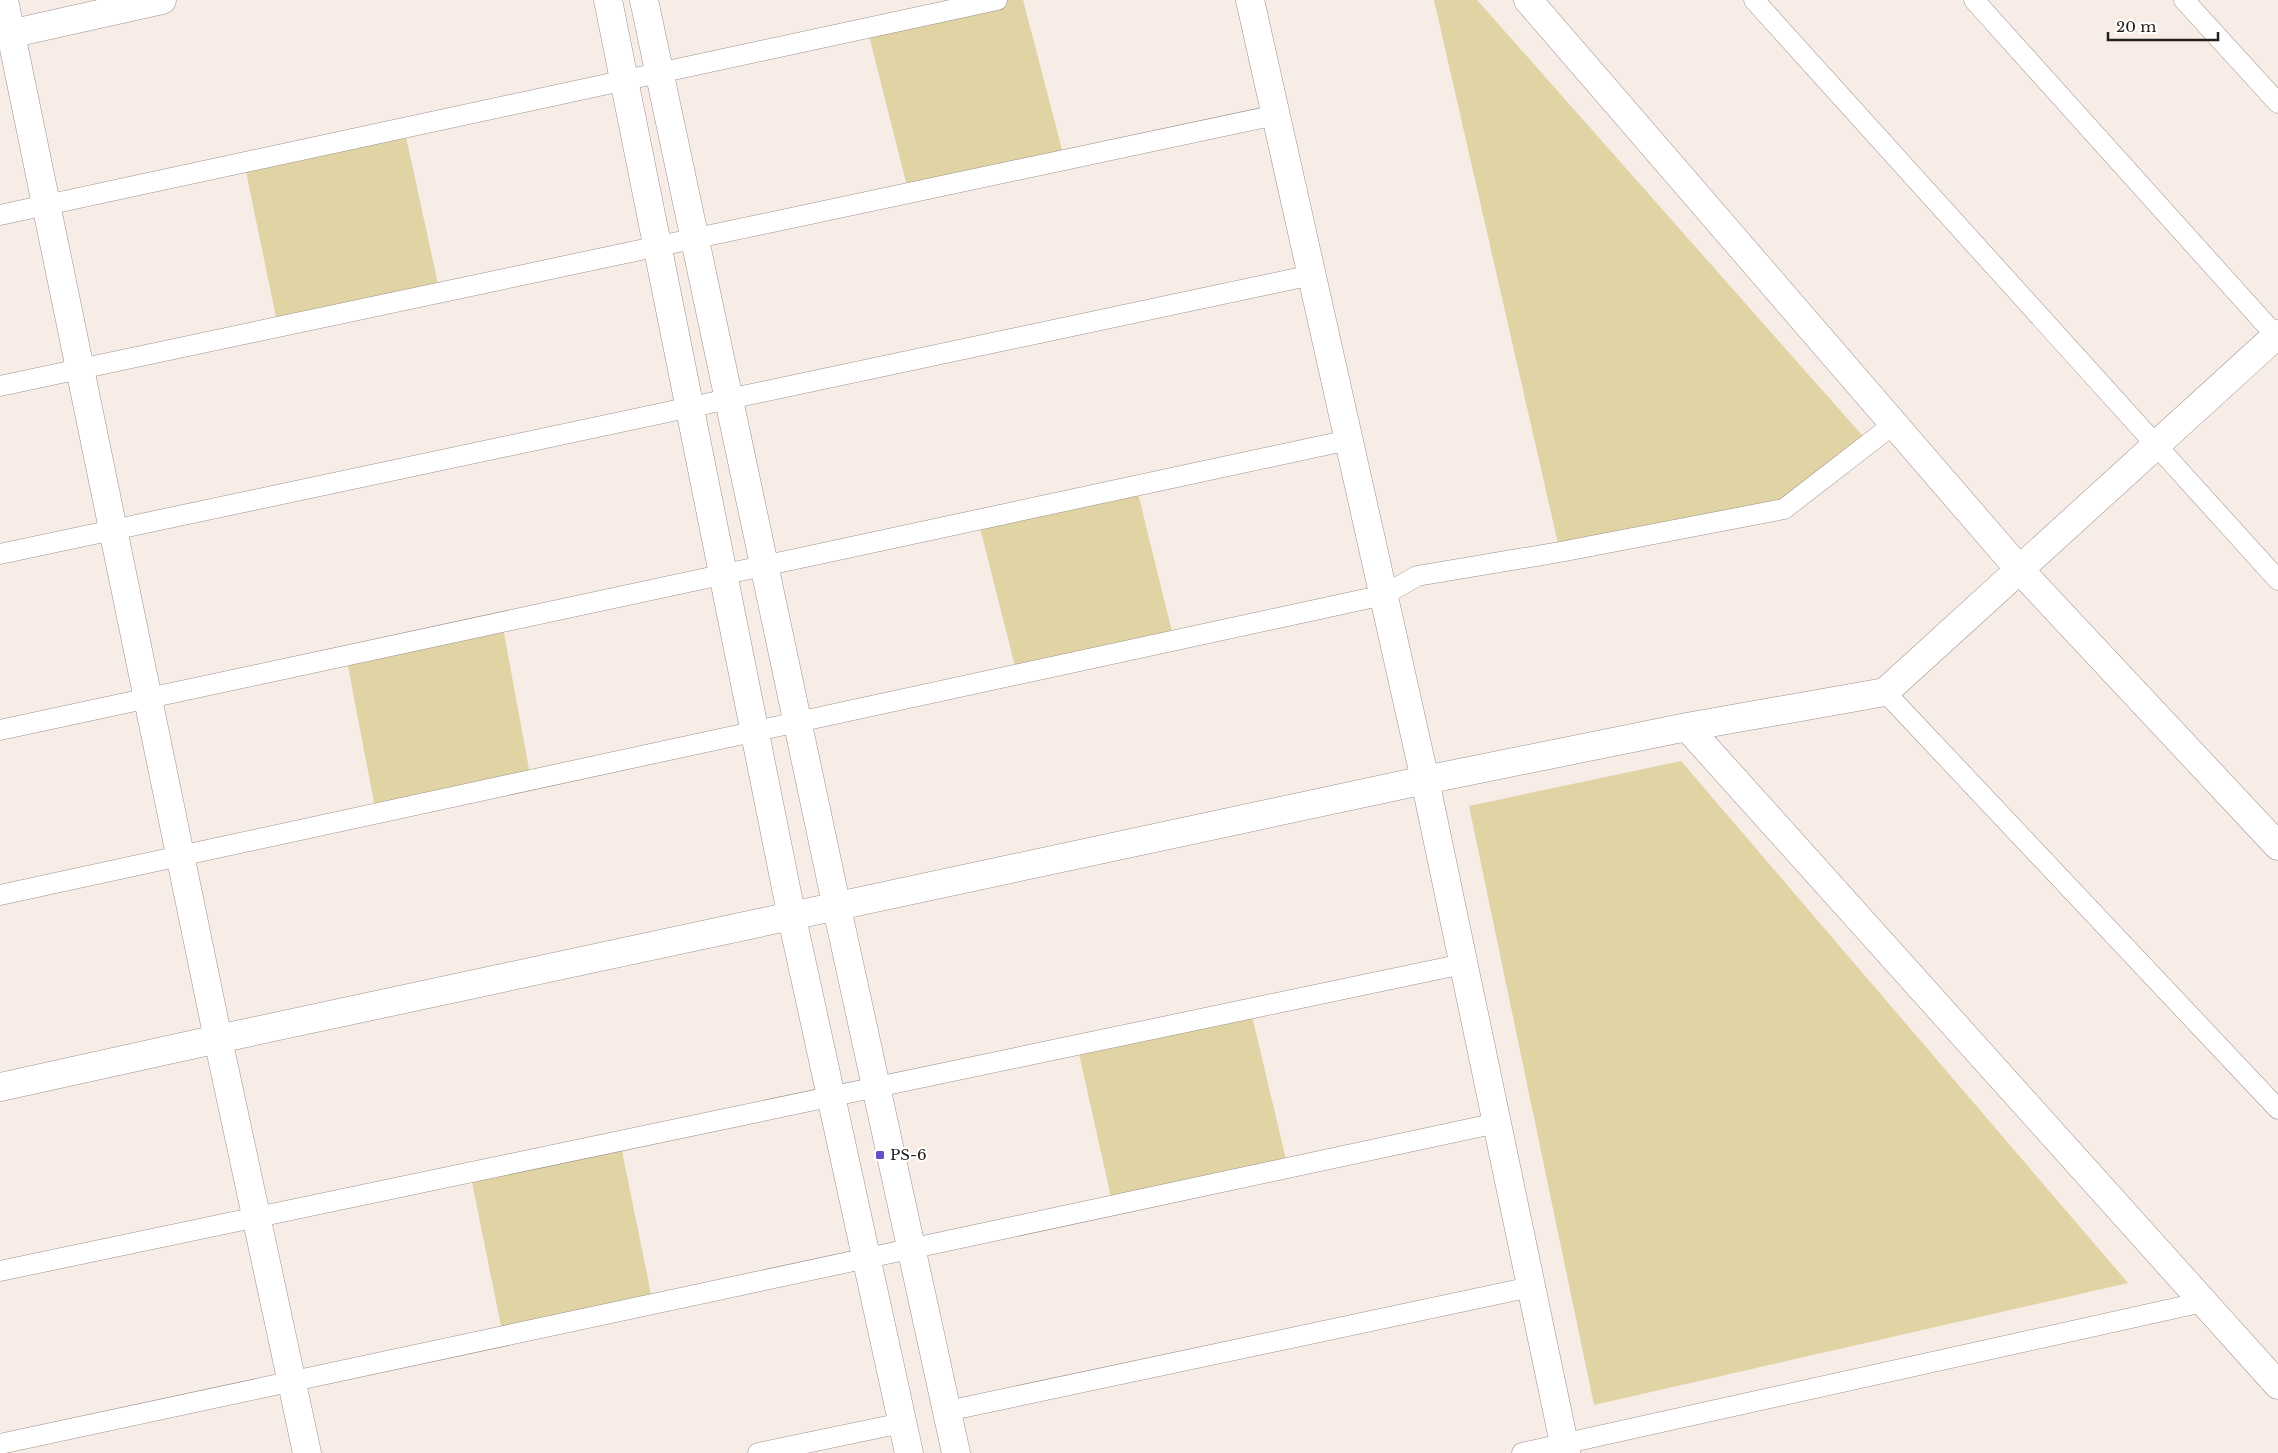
<svg xmlns="http://www.w3.org/2000/svg" width="2278" height="1453" viewBox="0 0 2278 1453" font-family="'Libre Baskerville',serif">
<style>
.green{fill:#e0d3a4}
.lines{fill:none;stroke-linecap:round;stroke-linejoin:round}
.service-casing{stroke:#9c918c;stroke-width:21}
.minor-casing{stroke:#9c918c;stroke-width:29}
.service{stroke:#fff;stroke-width:20}
.minor{stroke:#fff;stroke-width:28}
.poi-dot{fill:#6550c9;stroke:#fff;stroke-width:2}
.labels{text-anchor:middle;stroke-width:4;stroke-linejoin:round;paint-order:stroke}
.poi-label{font-size:15px;fill:#24201e;stroke:#fff;text-anchor:start}
</style>
<rect width="100%" height="100%" fill="#f7ece6"/>
<!-- green -->
<path class="green" d="M997,0H1023L1065,161L909,194L867,28Z
M1434,0H1477L1869,443L1784,509L1560,552Z
M404,128L440,293L278,327L244,162Z
M1136,485L1174,640L1017,674L978,520Z
M502,622L531,780L376,813L346,656Z
M1681,761L2128,1283L1594,1405L1469,806Z
M1252,1016L1288,1168L1113,1206L1077,1045Z
M620,1141L653,1304L503,1336L470,1172Z"/>
<g class="lines">
<!-- service casing -->
<g class="service-casing">
<path id="service" d="M1754,0L2278,580
M1974,0L2278,338
M2184,0L2278,103
M0,215L997,0
M0,386L1276,115
M0,554L1312,275
M1885,692L2278,1109
M0,730L1349,440
M0,895L1384,595L1417,576L1560,552L1784,509L1894,424
M0,1271L1463,964
M947,1411L1531,1287
M0,1444L1497,1123
M758,1453L902,1423
M1522,1453L2203,1302"/>
</g>
<!-- minor casing -->
<g class="minor-casing">
<path id="minor" d="M608,0L792,918L909,1453
M644,0L837,908L956,1453
M1250,0L1425,780L1566,1453
M1528,0L2019,569L2278,846
M0,36L162,0
M1687,727L2278,1385
M0,1087L218,1039L4,0
M307,1453L218,1039L1425,780L1687,727L1885,692L2278,334"/>
</g>
<!-- service -->
<use href="#service" class="service"/>
<!-- minor -->
<use href="#minor" class="minor"/>
</g>
<!-- markers -->
<rect class="poi-dot" x="875" y="1150" width="10" height="10" rx="2.5"/>
<g class="labels">
<!-- poi labels -->
<g class="poi-label">
<text x="890" y="1160">PS-6</text>
</g>
</g>
<!-- scale -->
<path d="M2108 32v8h110v-8" fill="none" stroke="#24201e" stroke-width="2.5"/>
<text x="2116" y="32" font-size="15" fill="#24201e" stroke="#ffffff" stroke-width="4" paint-order="stroke">20 m</text>
</svg>
